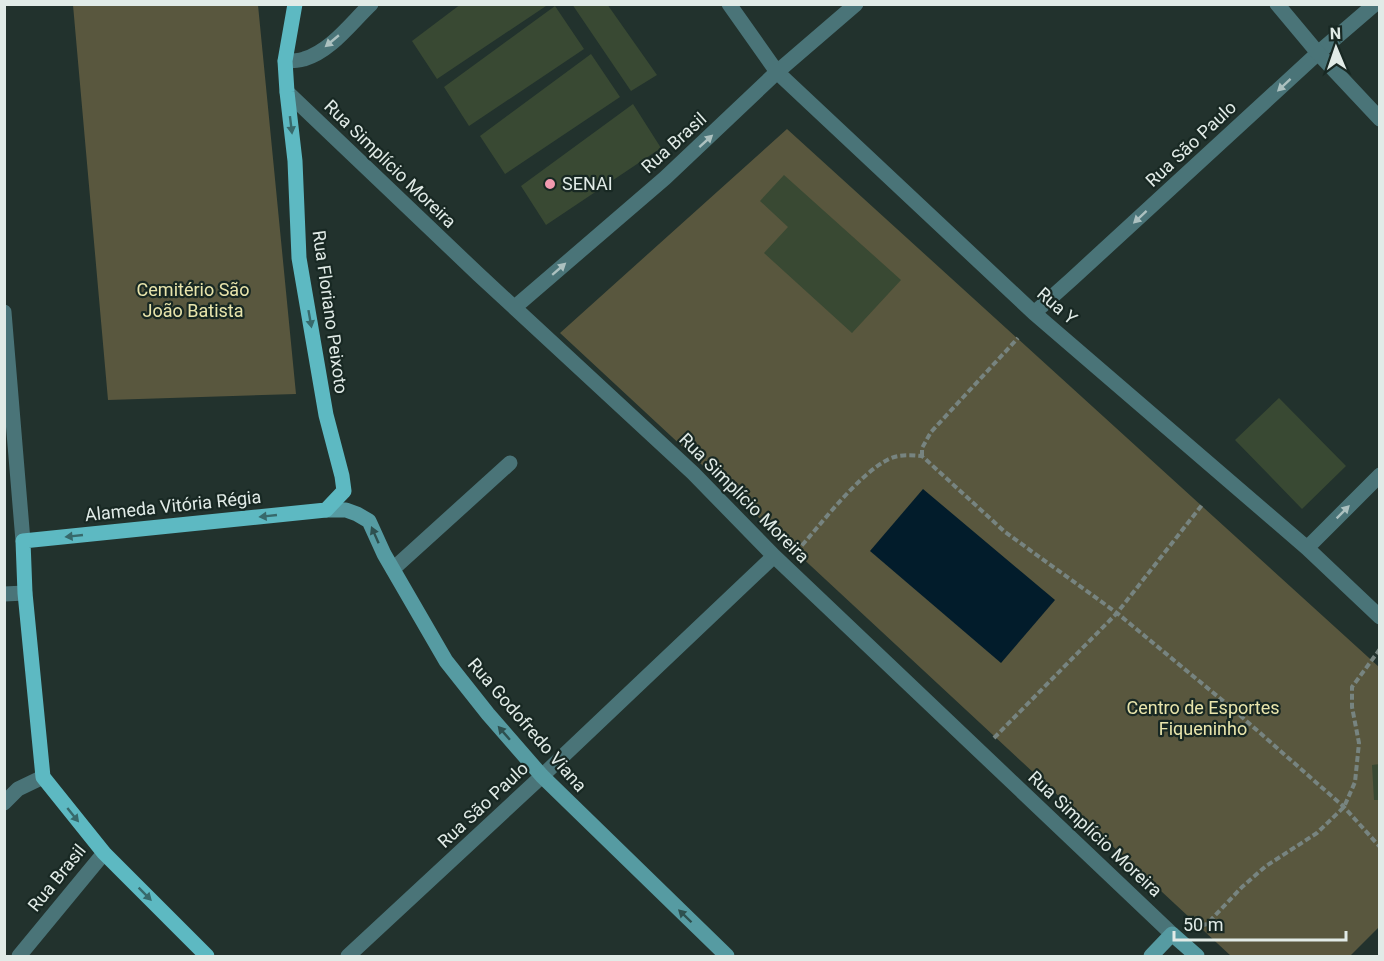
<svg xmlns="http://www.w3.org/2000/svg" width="1384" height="961" viewBox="0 0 1384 961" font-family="Roboto,sans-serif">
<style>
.green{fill:#59573e}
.water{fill:#021c2b}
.building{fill:#394933}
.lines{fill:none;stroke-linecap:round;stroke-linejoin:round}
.path{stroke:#778480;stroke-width:4;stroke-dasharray:6 3;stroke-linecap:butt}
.minor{stroke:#4a7478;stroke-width:15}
.tertiary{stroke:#4a7478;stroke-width:15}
.secondary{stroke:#569ba2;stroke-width:15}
.primary{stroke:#5db9c2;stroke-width:15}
.oneway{fill:#acc1c0}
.oneway2{fill:#37696b}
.oneway3{fill:#2e504f}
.poi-dot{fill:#f29aaf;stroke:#182823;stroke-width:2}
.labels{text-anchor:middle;stroke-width:4.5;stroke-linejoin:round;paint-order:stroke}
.street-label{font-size:18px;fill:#e1ebe7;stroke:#182823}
.poi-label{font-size:18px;fill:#e1ebe7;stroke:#182823;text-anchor:start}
.park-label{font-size:18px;fill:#e9e5ac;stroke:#182823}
</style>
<rect width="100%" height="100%" fill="#22322d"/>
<!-- green -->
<path class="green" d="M73,5H258L296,394L108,400Z
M787,129L1379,667V927L1350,956H1231L560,333Z"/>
<!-- water -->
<path class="water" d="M923,489L1055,600L1001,663L870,551Z"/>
<!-- building -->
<path class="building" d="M461,4H549L437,79L412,41Z
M572,4H607L657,75L631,91Z
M555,6L584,49L469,126L444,87Z
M591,54L620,97L505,174L480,136Z
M633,104L661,148L546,225L521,186Z
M784,175L901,280L852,333L764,253L788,227L760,201Z
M1279,398L1346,466L1302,509L1235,440Z
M1380,764V800H1374L1372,765Z"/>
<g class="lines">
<!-- path -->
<path class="path" d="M922,456V448L931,432L1018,338
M796,552C820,526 858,474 889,459C899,454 911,455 922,456L1005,532L1117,613L1234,710L1344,807L1380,847
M994,738L1117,613L1202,505
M1193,928L1207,924L1242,887L1266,866L1317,833L1344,807L1355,782L1359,743L1352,707V687L1380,649"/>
<!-- minor -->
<path class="minor" d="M729,4L777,72L1034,313L1307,548L1380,617
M285,61C291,61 298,61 304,59C331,51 351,23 371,4
M287,92L478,274L693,473L774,556L1172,934
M515,307L665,178L777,72L856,4
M4,312L23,541
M1034,313L1072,279L1318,53L1375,4
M1307,548L1380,475
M393,569L510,463
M4,594L25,593
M19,956L104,853
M348,956L542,776L774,556"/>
<!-- tertiary -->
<path class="tertiary" d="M1277,4L1318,53L1380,119
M4,803L18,789L43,777"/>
<!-- secondary -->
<path class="secondary" d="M326,510H346L357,514L369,521L384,554L446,661L488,714L542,776L727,956
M1151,956L1172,934L1197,956"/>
<!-- primary -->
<path class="primary" d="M207,956L104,853L43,777L25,593L23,541L326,510L344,491L342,476L326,415L299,258L295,161L287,92L285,61L295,4"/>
</g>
<!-- one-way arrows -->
<defs><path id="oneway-solid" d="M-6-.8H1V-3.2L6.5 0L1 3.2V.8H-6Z" transform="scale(1.5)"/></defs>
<g class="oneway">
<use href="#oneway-solid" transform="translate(332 41) rotate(140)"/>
<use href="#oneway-solid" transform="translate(1284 85) rotate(137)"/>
<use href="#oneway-solid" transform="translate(706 141) rotate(-42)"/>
<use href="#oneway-solid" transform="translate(1140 217) rotate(137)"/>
<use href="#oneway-solid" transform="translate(559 269) rotate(-41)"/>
<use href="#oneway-solid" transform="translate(1343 512) rotate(-45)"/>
</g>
<g class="oneway2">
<use href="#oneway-solid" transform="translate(291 125) rotate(83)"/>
<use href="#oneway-solid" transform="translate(310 319) rotate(80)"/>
<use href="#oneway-solid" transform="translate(268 516) rotate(174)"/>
<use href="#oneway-solid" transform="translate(74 536) rotate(174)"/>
<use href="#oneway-solid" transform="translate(73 815) rotate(51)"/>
<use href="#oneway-solid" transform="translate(145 894) rotate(45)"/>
</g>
<g class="oneway3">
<use href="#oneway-solid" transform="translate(375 535) rotate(-114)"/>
<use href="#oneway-solid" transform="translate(504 733) rotate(-131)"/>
<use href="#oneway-solid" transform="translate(685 916) rotate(-136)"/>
</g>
<!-- markers -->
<circle class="poi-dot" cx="550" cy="184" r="6"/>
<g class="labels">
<!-- street labels -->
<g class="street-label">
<text transform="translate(674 143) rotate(-42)" y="6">Rua Brasil</text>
<text transform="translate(1191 144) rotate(-43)" y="6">Rua São Paulo</text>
<text transform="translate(390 164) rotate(44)" y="6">Rua Simplício Moreira</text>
<text transform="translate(1057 306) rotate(41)" y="6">Rua Y</text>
<text transform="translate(330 312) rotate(82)" y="6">Rua Floriano Peixoto</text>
<text transform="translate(744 498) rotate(45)" y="6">Rua Simplício Moreira</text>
<text transform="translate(173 506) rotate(-6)" y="6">Alameda Vitória Régia</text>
<text transform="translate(527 725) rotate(49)" y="6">Rua Godofredo Viana</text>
<text transform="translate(483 805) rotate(-43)" y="6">Rua São Paulo</text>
<text transform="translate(1095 834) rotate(43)" y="6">Rua Simplício Moreira</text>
<text transform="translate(57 878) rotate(-51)" y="6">Rua Brasil</text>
</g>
<!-- poi labels -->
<g class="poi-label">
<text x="562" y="190">SENAI</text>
</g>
<!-- park labels -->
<g class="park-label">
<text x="193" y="296">Cemitério São<tspan x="193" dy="21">João Batista</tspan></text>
<text x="1203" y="714">Centro de Esportes<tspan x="1203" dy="21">Fiqueninho</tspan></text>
</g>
</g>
<!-- border -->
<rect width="1384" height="961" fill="none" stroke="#e1ebe7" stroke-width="12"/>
<!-- north arrow -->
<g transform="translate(1336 48) rotate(358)" stroke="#182823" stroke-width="4.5" paint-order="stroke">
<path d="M0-4.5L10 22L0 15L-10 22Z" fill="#e1ebe7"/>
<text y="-9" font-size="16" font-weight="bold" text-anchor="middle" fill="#e1ebe7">N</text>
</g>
<!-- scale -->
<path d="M1174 931v9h172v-9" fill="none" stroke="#e1ebe7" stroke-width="3"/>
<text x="1183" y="931" font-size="18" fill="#e1ebe7" stroke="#182823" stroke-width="4.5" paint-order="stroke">50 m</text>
</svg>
